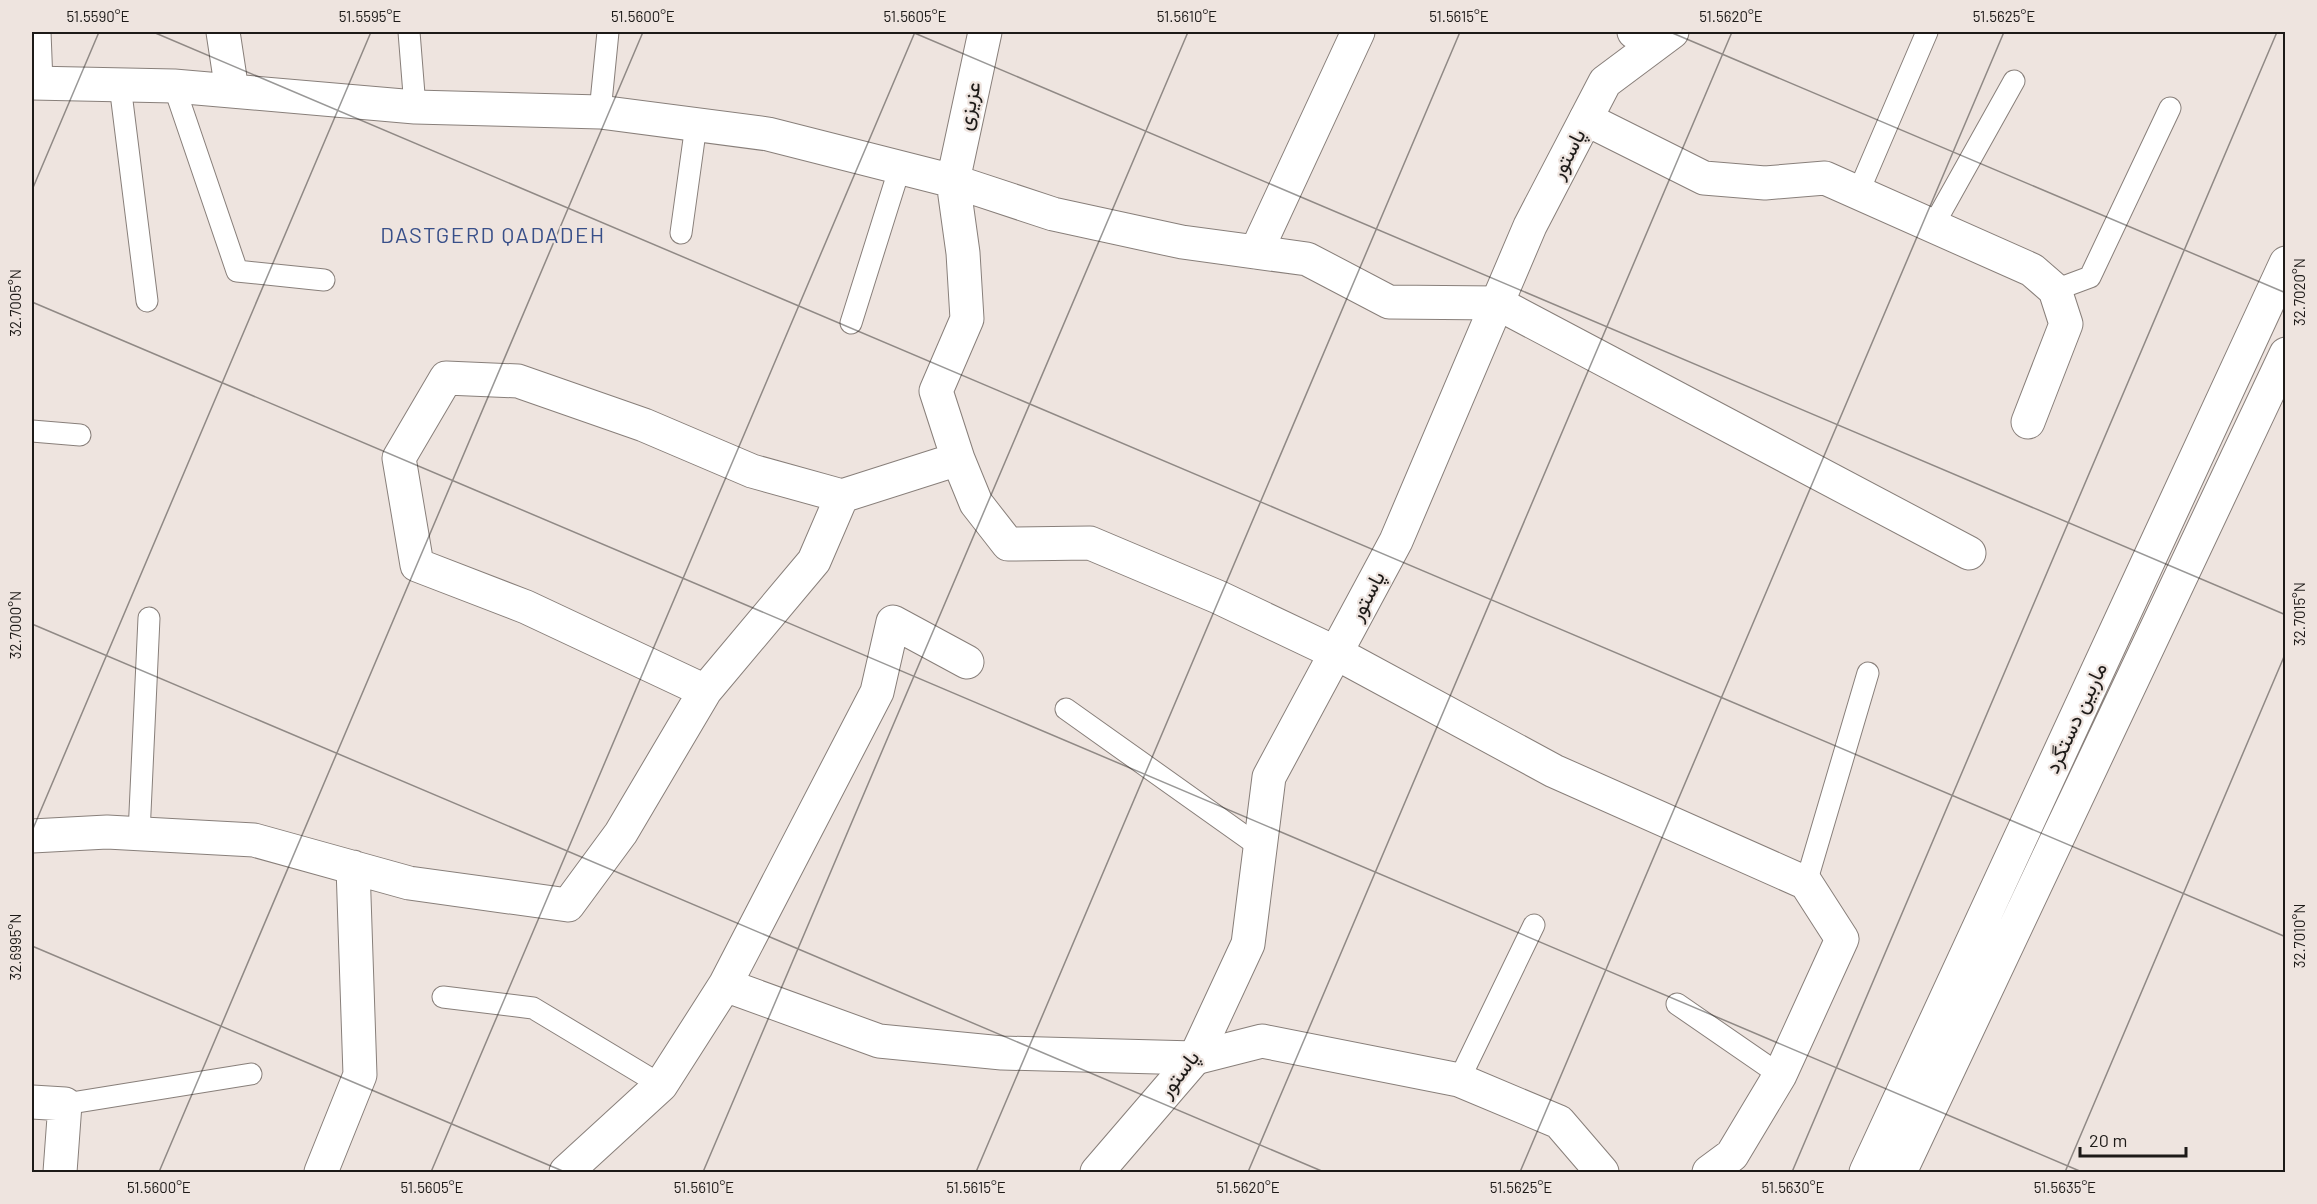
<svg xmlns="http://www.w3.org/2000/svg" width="2317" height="1204" viewBox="0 0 2317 1204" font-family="Barlow,Vazirmatn,sans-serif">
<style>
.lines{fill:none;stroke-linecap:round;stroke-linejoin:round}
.lane-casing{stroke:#887f7a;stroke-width:23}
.street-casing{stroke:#887f7a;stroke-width:35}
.secondary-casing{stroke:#887f7a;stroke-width:35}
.lane{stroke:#fff;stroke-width:21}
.street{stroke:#fff;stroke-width:33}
.secondary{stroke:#fff;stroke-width:33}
.ticks{fill:none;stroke:#1d1a18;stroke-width:1.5;stroke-opacity:0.45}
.labels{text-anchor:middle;stroke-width:4.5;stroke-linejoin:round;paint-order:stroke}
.street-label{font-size:21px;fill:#1d1a18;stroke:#eee4df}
.neighbourhood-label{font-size:22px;letter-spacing:1.5px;fill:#384f89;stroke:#eee4df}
.neatline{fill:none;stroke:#1d1a18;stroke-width:2}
.ticks-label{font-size:15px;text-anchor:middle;fill:#1d1a18}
</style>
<rect width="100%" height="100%" fill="#eee4df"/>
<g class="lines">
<!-- lane casing -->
<g class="lane-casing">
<path id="lane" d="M40,32L42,83
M409,32L415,107
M120,85L147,301
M174,86L237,271L324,280
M600,112L608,32
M1858,193L1927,32
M1933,226L2014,81
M681,233L696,125
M2055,290L2090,277L2170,108
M851,323L900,167
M32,431L80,435
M1066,709L1260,847
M139,834L149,618
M1806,883L1868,673
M443,997L533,1008L661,1085
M1677,1004L1780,1075
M1459,1080L1534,925
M65,1104L251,1074"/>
</g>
<!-- street casing -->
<g class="street-casing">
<path id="street" d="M223,32L232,91
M985,32L953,181L963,253L967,319L936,391L958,459L976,503L1008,544L1090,543L1218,597L1336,653L1554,771L1806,883L1842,939L1780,1075L1732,1155L1709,1172
M1634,32L1656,43
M32,83L174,86L415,107L600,112L768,134L953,181L1053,214L1182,242L1307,259L1389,302L1497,303L1969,553
M1586,119L1704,178L1765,183L1825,178L2032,270L2055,290L2066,324L2028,422
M1256,252L1358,32
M705,691L526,607L417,565L399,458L446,378L518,381L644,425L752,471L842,496L958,459
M32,836L107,832L254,840L409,883L568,905L621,833L705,691L814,561L842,496
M725,985L879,1041L1002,1053L1195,1058L1262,1041L1459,1080L1559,1122L1602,1172
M32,1102L65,1104L60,1172
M321,1172L360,1075L353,867
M566,1172L661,1085L725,985L877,692L893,622L967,662"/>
</g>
<!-- secondary casing -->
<g class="secondary-casing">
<path id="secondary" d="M1097,1172L1195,1058L1248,944L1269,777L1396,541L1530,226L1605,82L1672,32
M1866,1172L2286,263
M1900,1172L2286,354"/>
</g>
<!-- lane -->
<use href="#lane" class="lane"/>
<!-- street -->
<use href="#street" class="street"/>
<!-- secondary -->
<use href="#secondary" class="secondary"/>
</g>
<!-- ticks -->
<path class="ticks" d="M153,32L2286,937M912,32L2286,615M1670,32L2286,293M32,190L99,32M32,302L2082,1172M32,624L1324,1172M32,831L371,32M32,946L565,1172M159,1172L643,32M431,1172L915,32M703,1172L1188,32M976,1172L1460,32M1248,1172L1732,32M1520,1172L2004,32M1792,1172L2277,32M2065,1172L2286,652"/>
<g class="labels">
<!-- street labels -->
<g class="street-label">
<text transform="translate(969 106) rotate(-78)" y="7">عزیزی</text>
<text transform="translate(1568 154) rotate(-63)" y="7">پاستور</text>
<text transform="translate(1367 596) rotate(-62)" y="7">پاستور</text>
<text transform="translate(2076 718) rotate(-65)" y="7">ماربین دستگرد</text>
<text transform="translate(1179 1074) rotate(-53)" y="7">پاستور</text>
</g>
<!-- neighbourhood labels -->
<g class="neighbourhood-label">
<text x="493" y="243">DASTGERD QADADEH</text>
</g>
</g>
<!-- border -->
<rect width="2317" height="1204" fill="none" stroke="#eee4df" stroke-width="66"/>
<!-- scale -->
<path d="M2080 1147v9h106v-9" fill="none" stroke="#1d1a18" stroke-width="3"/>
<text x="2089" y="1147" font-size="18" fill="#1d1a18" stroke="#eee4df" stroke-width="4.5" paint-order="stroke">20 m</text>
<rect x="33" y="33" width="2251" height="1138" class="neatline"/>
<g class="ticks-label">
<text x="98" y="22">51.5590°E</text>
<text x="370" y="22">51.5595°E</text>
<text x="643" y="22">51.5600°E</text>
<text x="915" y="22">51.5605°E</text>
<text x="1187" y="22">51.5610°E</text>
<text x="1459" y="22">51.5615°E</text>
<text x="1731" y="22">51.5620°E</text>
<text x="2004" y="22">51.5625°E</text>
<text transform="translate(2300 292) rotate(-90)" y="5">32.7020°N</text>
<text transform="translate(16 303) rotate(-90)" y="5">32.7005°N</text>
<text transform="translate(2300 614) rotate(-90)" y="5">32.7015°N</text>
<text transform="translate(16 625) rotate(-90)" y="5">32.7000°N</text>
<text transform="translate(2300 936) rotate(-90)" y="5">32.7010°N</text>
<text transform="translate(16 947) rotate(-90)" y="5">32.6995°N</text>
<text x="159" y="1193">51.5600°E</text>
<text x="432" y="1193">51.5605°E</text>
<text x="704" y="1193">51.5610°E</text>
<text x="976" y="1193">51.5615°E</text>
<text x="1248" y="1193">51.5620°E</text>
<text x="1521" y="1193">51.5625°E</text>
<text x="1793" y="1193">51.5630°E</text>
<text x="2065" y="1193">51.5635°E</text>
</g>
</svg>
